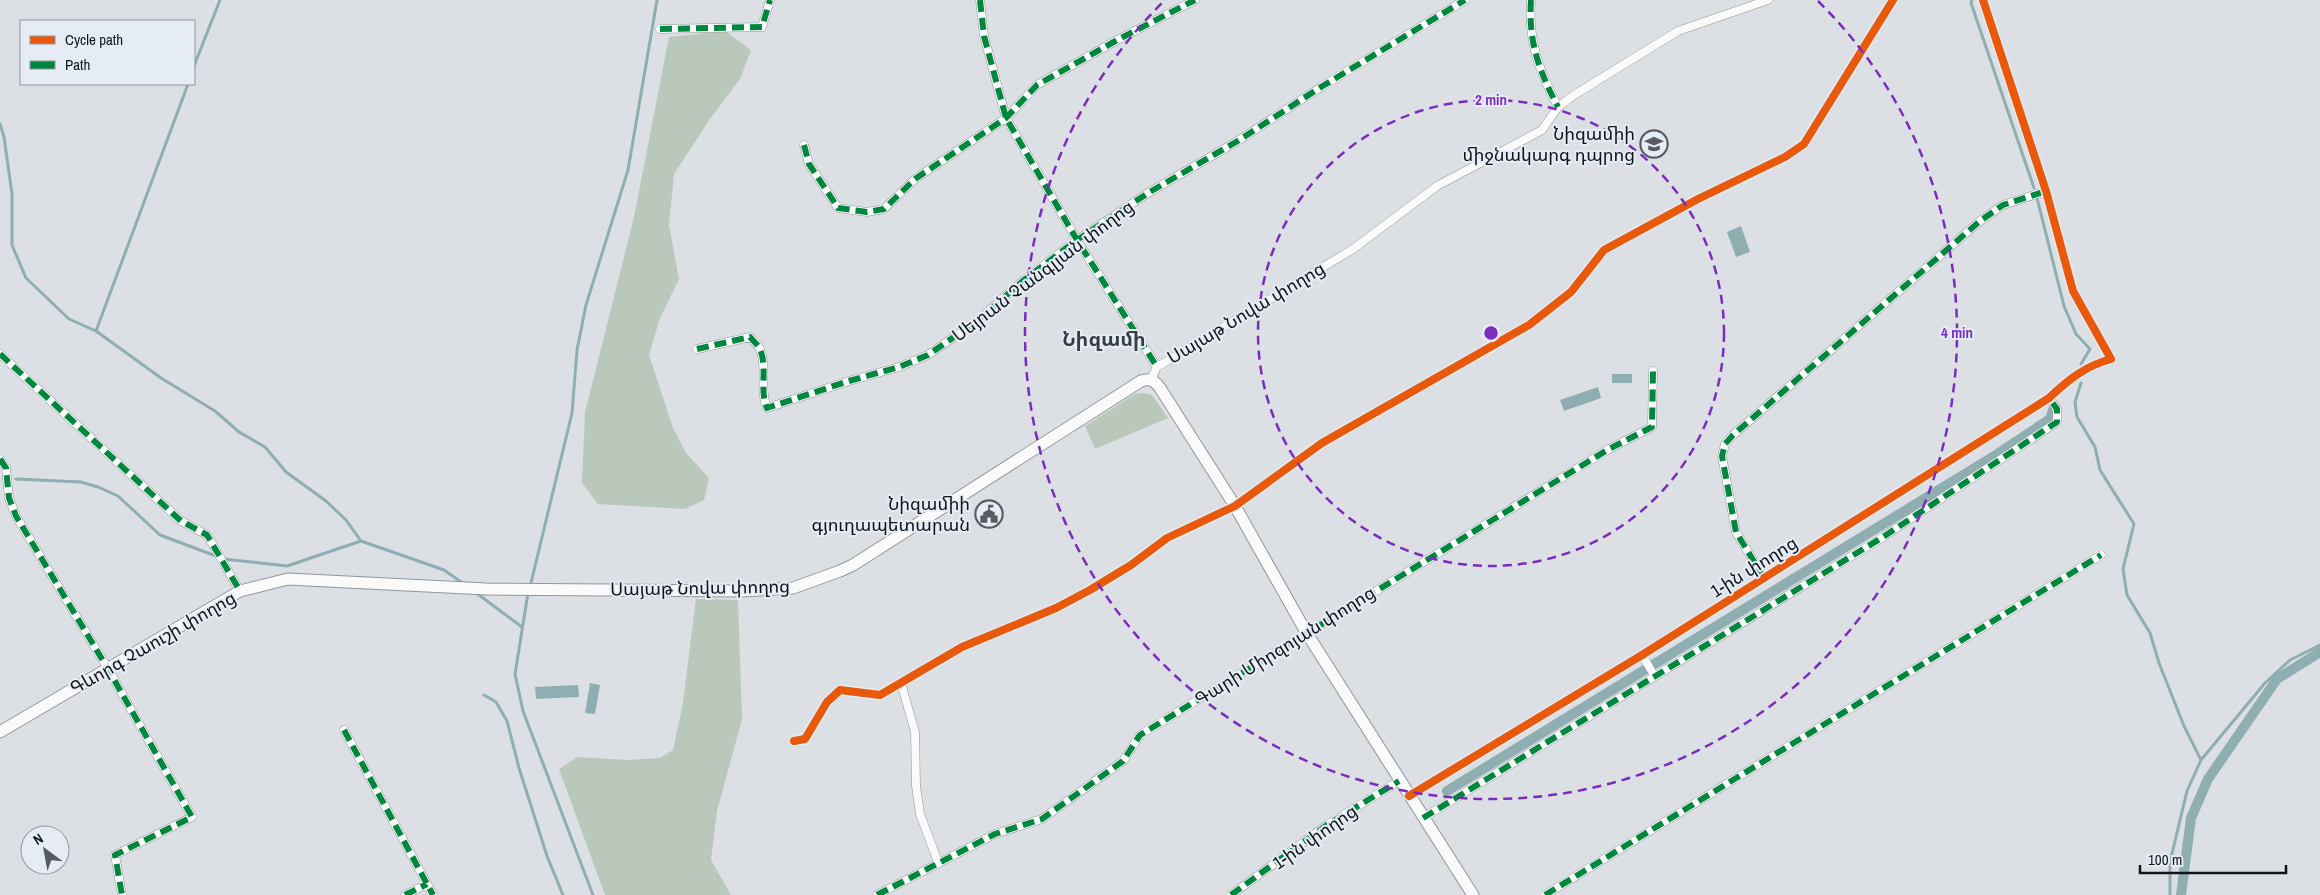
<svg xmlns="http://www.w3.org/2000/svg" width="2320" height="895" viewBox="0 0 2320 895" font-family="'Archivo Narrow','Noto Sans Armenian',sans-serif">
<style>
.green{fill:#bac7bb}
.water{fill:#8faeb1}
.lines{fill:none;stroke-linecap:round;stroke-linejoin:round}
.stream{stroke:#8faeb1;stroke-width:3}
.canal{stroke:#8faeb1;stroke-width:10}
.street-casing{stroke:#939699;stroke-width:9}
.secondary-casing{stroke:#939699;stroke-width:13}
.street{stroke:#fafafb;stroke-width:8}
.secondary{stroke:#fafafb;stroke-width:11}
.quiet{stroke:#00873e;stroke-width:6;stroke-dasharray:12 6;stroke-linecap:butt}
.cycleway-casing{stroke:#e5ecf5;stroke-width:11}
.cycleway{stroke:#e8590c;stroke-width:8}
.ring{fill:none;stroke:#7b2cbf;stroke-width:2.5;stroke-dasharray:9 6}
.labels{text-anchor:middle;stroke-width:4;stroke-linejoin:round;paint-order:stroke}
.poi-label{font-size:18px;fill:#121518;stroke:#e5ecf5;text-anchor:end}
.street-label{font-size:18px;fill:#121518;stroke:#e5ecf5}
.quarter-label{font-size:20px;font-weight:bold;fill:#363c43;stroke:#e5ecf5}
.centre{fill:#7b2cbf;stroke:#e5ecf5;stroke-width:2.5}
.ring-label{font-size:15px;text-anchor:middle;font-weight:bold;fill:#7b2cbf;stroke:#e5ecf5;stroke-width:4;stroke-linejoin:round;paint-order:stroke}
</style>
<rect width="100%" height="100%" fill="#dce0e4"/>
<!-- green -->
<path class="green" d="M725,31L751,50L740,79L710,119L674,174L669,225L679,279L660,318L649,355L673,428L686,453L709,478L704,500L685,509L598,504L582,483L585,412L634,217L669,37Z
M1143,393L1152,395L1168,418L1095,449L1085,426L1135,394Z
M696,599L738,600L742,719L717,811L711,860L731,895H605L559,769L578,757L628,760L660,758L673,750L683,703Z"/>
<!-- water -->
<path class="water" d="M1741,226L1750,252L1736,257L1727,232Z
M1612,374H1632V383H1612Z
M1598,387L1601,398L1564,411L1560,400Z
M590,683L600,685L595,714L585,713Z
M578,685L579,697L536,699L535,687Z"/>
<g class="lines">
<!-- stream -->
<path class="stream" d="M1972,0L1971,3L2034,188
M194,66L220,0
M0,124L4,137L12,194V245L26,278L69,319L96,331L161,378L215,411L239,432L265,447L286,472L326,501L346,520L361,541
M2037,198L2064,306L2076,334L2090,349L2081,364
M96,331L188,84
M2081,383L2075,402L2077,417L2095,447L2100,470L2134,524L2123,569L2127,595L2150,633L2159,663L2184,726L2201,760
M16,479L81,482L98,487L118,496L160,535L224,559L287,566L361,541L444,570L464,584
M530,587L572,413L577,350L586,305L628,170L657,0
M475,592L522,627
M528,593L515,674L523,711L593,895
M484,695L496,702L507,721L519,768L547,856L563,895
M2170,895V862L2187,791L2201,760L2265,683L2290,660L2320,645"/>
<!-- canal -->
<path class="canal" d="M1447,791L1996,455L2050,419L2053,410
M2181,895L2191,818L2208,779L2277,679L2320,652"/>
<!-- street casing -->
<g class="street-casing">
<path id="street" d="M980,0L984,36L1006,118L1077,240L1157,367
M1531,0C1528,41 1539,71 1558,107
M660,29L762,27L770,0
M804,145L809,164L838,208L867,212L884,209L915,179L1006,118L1037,85L1119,39L1195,0
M697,349L750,337C753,341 758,345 760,349C768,368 759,390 767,408L849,381L899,367L928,355L977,321L1024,280L1077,240L1148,193L1236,142L1321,87L1465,0
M0,354L181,521L207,535L240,591
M1153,380V375L1157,367L1353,249L1437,186L1542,130L1558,107L1574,95L1678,31L1768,0
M0,459L6,468L9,498L16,516L108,669L192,817L115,855L122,895
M1764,578L1736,532L1722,456L1725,444L1733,435L1980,221L2003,205L2046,191
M1642,655L1654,675
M901,683L915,732L916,786L920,814L938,862
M344,730L433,895
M794,741L805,739L827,702L840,690L880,695L962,647L1056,608L1090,590L1131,565L1167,538L1235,506L1322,443L1529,325L1571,292L1604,250L1698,199L1785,157L1804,144L1893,0
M1409,796L1642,655L2049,398C2068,380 2085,366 2111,359L2073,291L2046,191L1983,0
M1423,818L1883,537L2057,422V409L2049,398
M405,895L427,884
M877,895L995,834L1042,819L1123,761L1140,735L1609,449L1652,427L1653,371
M1231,895L1327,825L1399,781
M1545,895L2101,555"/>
</g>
<!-- secondary casing -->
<g class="secondary-casing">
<path id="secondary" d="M0,732L240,591L288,579L486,589L742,591L793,588L840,571L853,565L1141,381C1150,378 1154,380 1160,388L1235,506L1306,632L1473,895"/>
</g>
<!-- street -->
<use href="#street" class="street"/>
<!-- secondary -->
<use href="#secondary" class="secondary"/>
<!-- quiet -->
<path class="quiet" d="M980,0L984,36L1006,118L1077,240L1157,367
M1531,0C1528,41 1539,71 1558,107
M660,29L762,27L770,0
M804,145L809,164L838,208L867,212L884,209L915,179L1006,118L1037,85L1119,39L1195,0
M697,349L750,337C753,341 758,345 760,349C768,368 759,390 767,408L849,381L899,367L928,355L977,321L1024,280L1077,240L1148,193L1236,142L1321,87L1465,0
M0,354L181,521L207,535L240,591
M0,459L6,468L9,498L16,516L108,669L192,817L115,855L122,895
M1764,578L1736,532L1722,456L1725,444L1733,435L1980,221L2003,205L2046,191
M344,730L433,895
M1423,818L1883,537L2057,422V409L2049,398
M405,895L427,884
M877,895L995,834L1042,819L1123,761L1140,735L1609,449L1652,427L1653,371
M1231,895L1327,825L1399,781
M1545,895L2101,555"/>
<!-- cycleway casing -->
<g class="cycleway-casing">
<path id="cycleway" d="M794,741L805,739L827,702L840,690L880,695L962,647L1056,608L1090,590L1131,565L1167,538L1235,506L1322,443L1529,325L1571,292L1604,250L1698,199L1785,157L1804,144L1893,0
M1409,796L1642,655L2049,398C2068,380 2085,366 2111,359L2073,291L2046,191L1983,0"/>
</g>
<!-- cycleway -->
<use href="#cycleway" class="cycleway"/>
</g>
<!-- distance rings -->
<g class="ring">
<circle cx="1491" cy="333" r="233"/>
<path d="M1818 1A466 466 0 1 1 1164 1"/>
</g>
<!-- icons -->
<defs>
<g id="school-ring" transform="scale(1.4375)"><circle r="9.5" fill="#e5ecf5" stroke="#595c5f" stroke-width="1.5"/><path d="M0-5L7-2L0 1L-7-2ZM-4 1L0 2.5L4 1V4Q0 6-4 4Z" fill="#595c5f"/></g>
<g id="civic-ring" transform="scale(1.4375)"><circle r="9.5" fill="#e5ecf5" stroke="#595c5f" stroke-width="1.5"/><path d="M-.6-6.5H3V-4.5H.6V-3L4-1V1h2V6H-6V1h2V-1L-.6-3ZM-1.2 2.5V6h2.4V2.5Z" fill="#595c5f"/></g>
</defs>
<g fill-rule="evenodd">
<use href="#school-ring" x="1654" y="144"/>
<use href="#civic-ring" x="989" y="514"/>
</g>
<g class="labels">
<!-- poi labels -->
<g class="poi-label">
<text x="1635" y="140">Նիզամիի<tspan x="1635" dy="21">միջնակարգ դպրոց</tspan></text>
<text x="970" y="510">Նիզամիի<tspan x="970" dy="21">գյուղապետարան</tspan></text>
</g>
<!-- street labels -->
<g class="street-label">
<text transform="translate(1043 271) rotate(-37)" y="6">Սեյրան Չանգլյան փողոց</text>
<text transform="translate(1246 313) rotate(-31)" y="6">Սայաթ Նովա փողոց</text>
<text transform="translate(1754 567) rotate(-32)" y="6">1-ին փողոց</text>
<text transform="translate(700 588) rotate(-1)" y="6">Սայաթ Նովա փողոց</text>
<text transform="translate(153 643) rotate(-30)" y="6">Գևորգ Չաուշի փողոց</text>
<text transform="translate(1285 646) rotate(-32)" y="6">Գարի Միրզոյան փողոց</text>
<text transform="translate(1315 837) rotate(-35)" y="6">1-ին փողոց</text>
</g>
<!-- quarter labels -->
<g class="quarter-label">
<text x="1104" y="346">Նիզամի</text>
</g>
</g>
<circle cx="1491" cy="333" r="8" class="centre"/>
<g class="ring-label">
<text x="1491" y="105">2 min</text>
<text x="1957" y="338">4 min</text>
</g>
<!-- legend -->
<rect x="20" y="20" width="175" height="65" fill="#e5ecf5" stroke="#91969d"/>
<rect x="30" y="36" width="25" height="8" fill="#e8590c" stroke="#91969d"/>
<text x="65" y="45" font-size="15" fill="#121518">Cycle path</text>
<rect x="30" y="61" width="25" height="8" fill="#00873e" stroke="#91969d"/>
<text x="65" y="70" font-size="15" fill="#121518">Path</text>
<!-- north arrow -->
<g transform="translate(45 850) rotate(328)"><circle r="24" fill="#e5ecf5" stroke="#91969d"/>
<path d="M0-4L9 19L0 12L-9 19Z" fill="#595c5f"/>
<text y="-8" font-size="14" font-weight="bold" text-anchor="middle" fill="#121518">N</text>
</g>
<!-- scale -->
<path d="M2140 865v8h146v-8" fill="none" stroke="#121518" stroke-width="2.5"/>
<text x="2148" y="865" font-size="15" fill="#121518" stroke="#e5ecf5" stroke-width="4" paint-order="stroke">100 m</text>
</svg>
